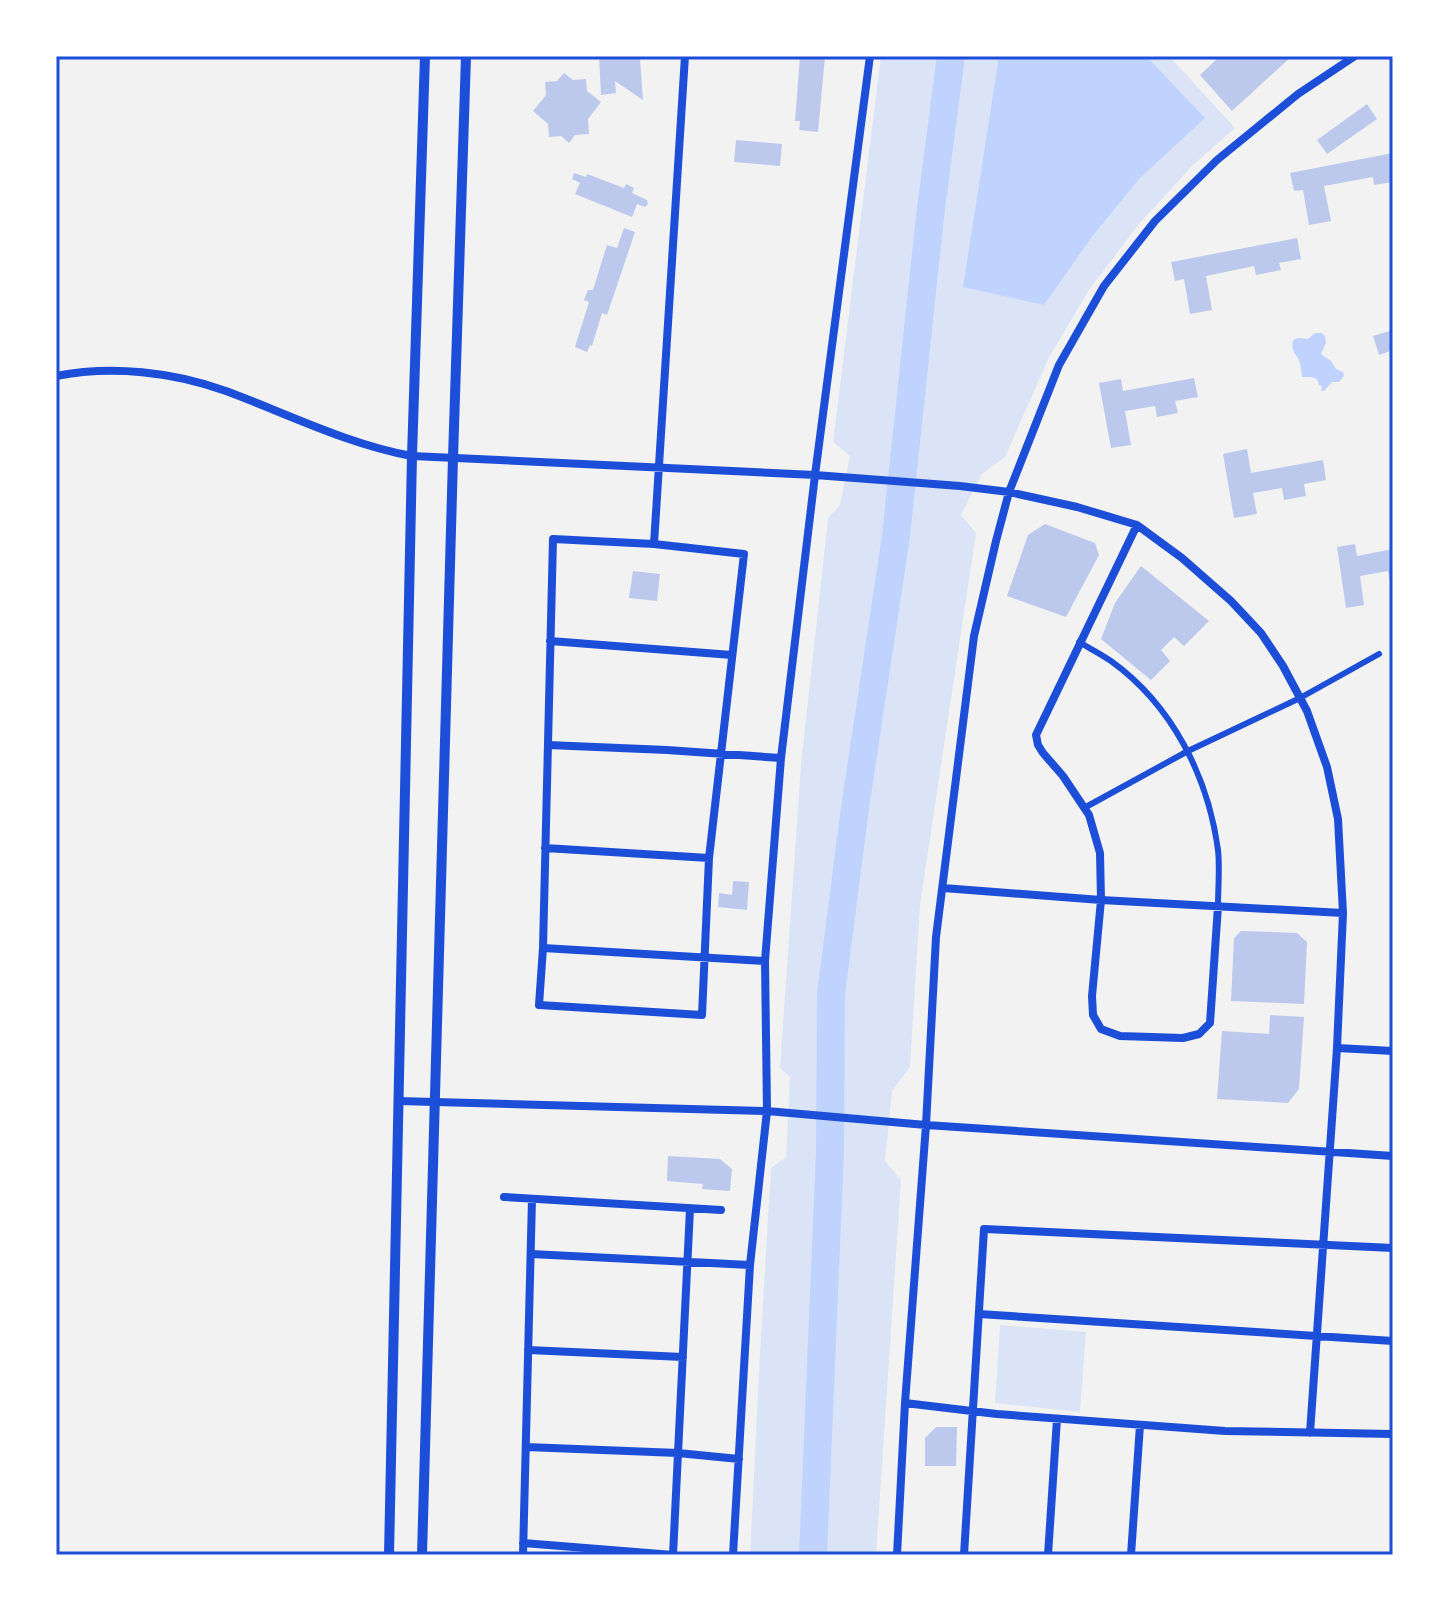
<svg xmlns="http://www.w3.org/2000/svg" width="1449" height="1611" viewBox="0 0 1449 1611" font-family="Barlow,sans-serif">
<style>
.green{fill:#dbe4f7}
.water{fill:#bfd3fe}
.lines{fill:none;stroke-linecap:round;stroke-linejoin:round}
.river{stroke:#bfd3fe;stroke-width:28}
.building{fill:#bdc9ec}
.pedestrian{stroke:#1d4ed8;stroke-width:6}
.minor{stroke:#1d4ed8;stroke-width:8}
.tertiary{stroke:#1d4ed8;stroke-width:10}
.neatline{fill:none;stroke:#1d4ed8;stroke-width:3}
</style>
<rect width="100%" height="100%" fill="#f2f2f2"/>
<!-- green -->
<path class="green" d="M881,56H1169L1235,128L1192,166L1139,224L1089,290L1049,357L1005,457L982,474L961,515L976,533L920,905L910,1067L892,1091L885,1161L901,1180L876,1555H750L760,1353L771,1168L786,1157L790,1077L780,1068L801,765L828,518L840,505L850,456L833,442Z
M1000,1325L1086,1332L1080,1412L995,1403Z"/>
<!-- water -->
<path class="water" d="M999,56H1146L1205,118L1139,179L1091,238L1044,305L963,287Z
M1315,333H1322L1325,336L1326,343L1321,354L1331,361L1336,369L1343,372L1344,376L1339,382H1332L1324,391H1321L1322,386L1319,385L1317,379L1311,377H1302C1301,372 1301,365 1299,360C1294,352 1291,350 1293,340L1298,338L1308,339Z"/>
<g class="lines">
<!-- river -->
<path class="river" d="M813,1555L830,1151L831,994L855,808L896,536L930,216L951,56"/>
</g>
<!-- building -->
<path class="building" d="M599,56H634L635,59H640L643,100L615,81L616,93L601,95Z
M800,56H825L818,132L799,130L800,121H795Z
M1220,56H1292L1232,111L1200,75Z
M564,73L573,80L586,79L587,91L601,102L588,119L589,134L575,135L569,143L561,136L549,137L548,124L533,111L546,95L545,82L557,81Z
M1367,104L1377,119L1327,154L1317,140Z
M736,140L782,144L780,166L734,162Z
M1393,153V182L1374,185L1373,177L1324,186L1331,221L1309,225L1303,190L1294,191L1290,173Z
M574,173L586,177L587,174L624,188L626,184L634,188L632,193L647,200L648,204L645,207L637,204L632,217L575,194L580,183L572,179Z
M624,228L635,232L607,315L602,313L592,346L590,345L587,352L575,347L589,302L584,300L588,290H593L607,245L617,248Z
M1297,238L1301,259L1279,263L1281,270L1256,275L1254,266L1206,276L1212,310L1190,314L1184,279L1175,281L1171,262Z
M1393,330V350L1379,355L1373,336Z
M1194,378L1198,397L1175,401L1178,413L1157,417L1155,406L1125,411L1131,445L1111,448L1099,383L1121,379L1123,391Z
M1247,449L1251,473L1323,460L1326,480L1304,484L1306,496L1284,500L1282,488L1253,493L1257,514L1234,518L1223,454Z
M1045,524L1095,543L1099,555L1066,617L1007,596L1028,535Z
M1355,544L1357,556L1393,549V582H1390L1388,571L1360,576L1364,605L1346,608L1337,547Z
M1141,566L1209,621L1184,646L1174,637L1161,650L1170,661L1151,680L1101,639L1115,603Z
M633,571L660,574L657,601L629,598Z
M733,881L749,882L747,910L718,907L719,893L732,895Z
M1241,931L1297,933L1307,942L1304,1004L1231,1001L1234,938Z
M1270,1015L1304,1017L1299,1089L1288,1103L1217,1099L1222,1031L1269,1034Z
M668,1156L720,1159L732,1169L730,1191L702,1189L703,1184L667,1181Z
M936,1427H957L956,1466H925V1438Z"/>
<g class="lines">
<!-- pedestrian -->
<path class="pedestrian" d="M1079,642C1089,648 1101,654 1111,661C1172,705 1208,776 1218,850C1220,868 1218,888 1218,906
M1084,808L1188,751L1300,698L1379,654"/>
<!-- minor -->
<path class="minor" d="M685,56L654,544L553,539L543,948L765,961
M56,376C112,365 173,372 226,391C288,414 347,444 412,456L815,475L960,486L1009,492L1077,507L1137,525L1182,558L1231,601L1261,633L1283,666L1307,711L1327,767L1338,819L1343,913L1337,1048L1310,1433
M1137,525L1036,735L1038,745L1043,753L1063,776L1089,815L1100,853L1101,900L1092,996L1093,1015L1101,1029L1120,1036L1183,1038L1199,1034L1210,1023L1218,906
M550,641L732,655
M548,745L667,750L781,758
M545,848L709,858
M943,888L1101,900L1343,913
M543,948L539,1005L702,1015L709,858L744,554L654,544
M1337,1048L1393,1051
M398,1101L767,1111L926,1125L1393,1156
M504,1197L721,1210
M531,1254L750,1265
M979,1314L1393,1341
M528,1350L683,1357
M905,1403L997,1414L1225,1431L1393,1434
M526,1447L678,1453L739,1459
M523,1543L673,1555
M523,1555L532,1199
M673,1555L690,1209
M733,1555L750,1265L767,1111L765,961L781,758L815,475L870,56
M897,1555L905,1403L926,1125L936,937L974,636L996,541L1009,492L1059,365L1104,286L1155,221L1217,160L1298,94L1355,56
M964,1555L984,1229L1393,1248
M1048,1555L1057,1419
M1131,1555L1140,1425"/>
<!-- tertiary -->
<path class="tertiary" d="M389,1555L412,456L425,56
M422,1555L453,458L466,56"/>
</g>
<!-- border -->
<rect width="1449" height="1611" fill="none" stroke="#ffffff" stroke-width="116"/>
<rect x="58" y="58" width="1333" height="1495" class="neatline"/>
</svg>
